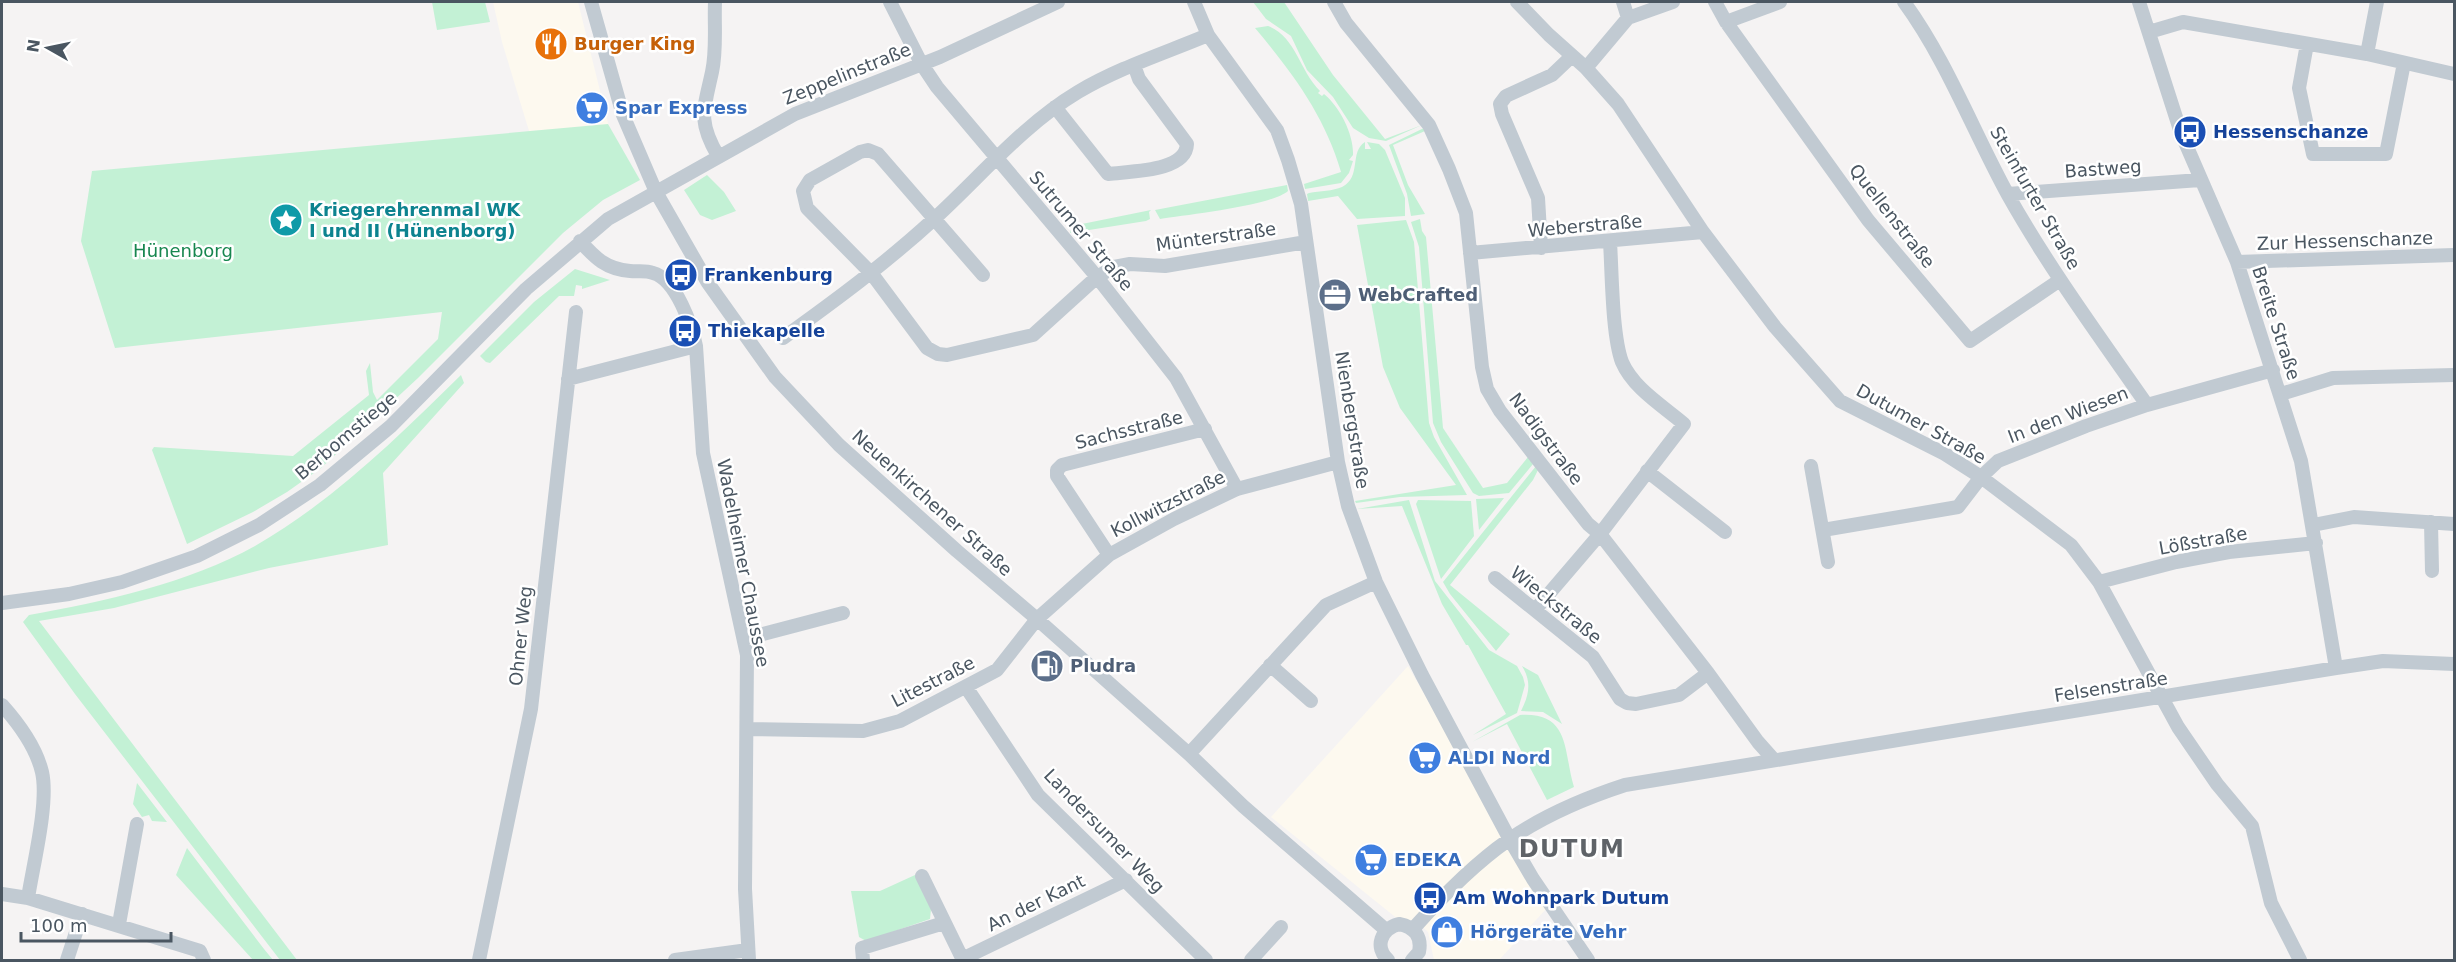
<svg xmlns="http://www.w3.org/2000/svg" width="2456" height="962" viewBox="0 0 2456 962" font-family="'DejaVu Sans',sans-serif">
<style>
.commercial{fill:#fdf9ef}
.green{fill:#c3f1d5}
.lines{fill:none;stroke-linecap:round;stroke-linejoin:round}
.minor{stroke:#c1cad2;stroke-width:14}
.labels{text-anchor:middle;stroke-width:5;stroke-linejoin:round;paint-order:stroke}
.food-label{font-size:18px;font-weight:bold;fill:#c56008;stroke:#fff;text-anchor:start}
.street-label{font-size:18px;fill:#4a5661;stroke:#fff}
.shop-label{font-size:18px;font-weight:bold;fill:#366cbe;stroke:#fff;text-anchor:start}
.transit-label{font-size:18px;font-weight:bold;fill:#164399;stroke:#fff;text-anchor:start}
.culture-label{font-size:18px;font-weight:bold;fill:#0d838f;stroke:#fff;text-anchor:start}
.park-label{font-size:18px;fill:#17864f;stroke:#fff}
.service-label{font-size:18px;font-weight:bold;fill:#4e5e75;stroke:#fff;text-anchor:start}
.district-label{font-size:24px;font-weight:bold;letter-spacing:1.5px;fill:#5f6368;stroke:#fff}
</style>
<rect width="100%" height="100%" fill="#f5f3f3"/>
<!-- commercial -->
<path class="commercial" d="M493,2H578L609,127L529,131L502,42Z
M1408,666L1547,908L1499,960H1434L1428,932L1415,920H1399L1271,817Z"/>
<!-- green -->
<path class="green" d="M432,2H485L490,22L437,30Z
M1253,2H1284L1333,75L1385,139L1422,125L1386,141L1369,138L1353,128L1333,97L1307,70L1291,36L1266,19Z
M1268,26C1296,37 1299,70 1320,91L1318,93L1322,96L1324,94C1340,107 1354,135 1353,155L1349,160L1353,161L1349,173L1341,183L1305,189L1304,184L1341,172C1325,116 1292,72 1255,28Z
M608,124L640,180L603,200L563,233L418,378L321,468L287,492L253,512L187,544L152,450L154,447L293,456L369,395L366,371L370,363L373,392L377,400L438,339L442,312L115,348L81,241L92,171Z
M1426,127L1425,131L1393,145L1408,185L1425,214L1411,216L1407,194L1389,145Z
M1365,142V149H1371L1367,142L1379,144L1385,150L1405,198V216L1357,219L1338,196L1308,201L1307,194L1309,193C1320,191 1333,191 1342,187C1362,177 1349,152 1365,142Z
M707,175L724,192L736,211L712,220L700,215L684,190Z
M1287,185L1288,191C1271,206 1186,215 1160,219L1155,210Z
M1151,210L1149,212L1150,219L1146,221L1070,233L1072,226Z
M1420,219L1422,231L1426,237L1443,428L1483,488L1507,483L1528,457L1533,464L1509,493L1479,496L1473,493L1441,442L1433,423L1419,247L1411,222Z
M1406,220L1414,242L1429,423L1434,437L1467,495L1400,497L1356,503L1355,501L1456,485L1400,408L1383,367L1357,225Z
M575,269L610,280L582,289V286L576,285L574,296H559L490,363L486,362L480,356L534,302Z
M461,375L464,383L383,473L388,545L269,568L114,608L39,621L297,960H280L75,694L23,622L29,615C102,602 189,583 255,546C333,501 397,438 461,375Z
M1536,466L1539,468L1533,480L1450,585L1510,634L1496,651L1450,594L1443,582Z
M1504,498L1479,530L1476,499Z
M1409,500L1435,581L1489,650L1517,666L1523,677L1525,685L1517,713L1473,735L1506,714L1468,645H1466L1442,604L1402,506L1357,509Z
M1418,500L1471,501L1474,536L1441,579L1416,504Z
M1522,666L1538,675L1562,724L1543,712L1521,711C1529,695 1532,682 1522,666Z
M1520,715C1571,712 1563,751 1574,787L1547,800L1507,724L1472,742Z
M137,783L167,822L152,821L149,815L142,817L133,804Z
M187,848L264,949L273,960H253L176,875Z
M915,875L931,909L930,919L866,941L859,937L851,891H880Z"/>
<g class="lines">
<!-- minor -->
<path class="minor" d="M591,2L623,115L656,192L708,283L775,377L839,445L957,551L1037,619L1189,754L1243,806L1386,930
M715,2C714,24 717,50 712,72C704,109 697,120 718,156
M890,2L921,63L937,87L1097,277L1176,378L1237,489
M1194,2L1208,35L1277,130L1288,160L1301,204L1338,462L1348,506L1376,582L1422,675L1509,838L1533,879L1588,960
M1334,2L1346,23L1429,125L1449,169L1466,213L1482,367L1487,389L1500,411L1588,524L1600,534L1708,673L1758,742L1774,760
M1517,2L1549,35L1586,68L1618,104L1703,232L1775,327L1840,401L1945,454L1981,477L2071,545L2099,582L2178,727L2217,784L2252,826L2271,903L2300,960
M1623,2L1628,18
M1715,2L1726,22L1868,220L1970,341L2060,280
M1904,2C1947,61 1973,131 2008,195C2049,268 2099,336 2147,405
M2139,2L2181,133L2237,262L2301,461L2336,668
M1726,22L1780,2
M2149,32L2183,22L2367,54L2454,74
M2307,44L2299,88L2313,154H2386L2404,63
M2367,54L2377,2
M1586,68L1628,18L1673,2
M1055,107L1108,174C1130,171 1186,172 1187,144L1139,79L1134,65
M2008,194L2200,180
M580,241C595,258 606,269 630,271C638,272 645,270 653,273C676,279 692,326 696,346L703,453L747,655L745,889L749,960
M1541,248L1538,198L1502,114L1500,104L1506,96L1552,75L1572,56
M1470,253L1703,232
M2237,262L2454,255
M983,275L878,154L868,150L860,152L810,180L803,191L807,208L872,274L927,348L938,354L947,355L1033,335L1097,277L1114,267L1130,264L1165,266L1306,242
M783,338C836,300 886,263 934,219C981,176 1023,125 1078,92C1118,68 1165,53 1208,35
M568,379L696,346
M2281,394L2333,378L2454,375
M1811,466L1828,562
M1647,471L1725,532
M2431,522L2432,571
M2313,525L2354,517L2454,524
M1823,530L1958,507L1981,477L1998,461L2086,426L2147,405L2273,370
M1109,555L1057,476V470L1062,465L1205,429
M1495,578L1593,657L1620,699L1627,703L1636,704L1679,695L1708,673
M2099,582L2176,562L2229,552L2316,543
M2,603L69,594L122,582L197,556L259,525L320,485L391,426L526,289L608,219L795,114L940,57L1058,2
M1535,610L1600,534L1684,424C1663,406 1633,388 1622,362C1612,335 1612,273 1610,242
M744,639L843,613
M1270,665L1311,701
M966,687L1038,795L1206,960
M2,705C19,724 36,747 42,772C49,803 33,865 28,898
M748,729L863,731L900,721L997,670L1037,619L1109,555L1174,519L1237,489L1338,462
M1189,754L1326,605L1376,582
M922,876L963,960
M2,894L28,898L200,951L204,960
M119,924L137,824
M1413,929C1481,853 1527,817 1625,785L2336,668L2383,661L2454,664
M962,959L1126,880
M67,960L82,914
M479,960L531,709L576,312
M675,960L748,950
M863,960L862,948L944,923
M1251,960L1281,927
M1388,960C1374,947 1381,929 1399,924C1415,927 1422,937 1419,952L1412,960"/>
</g>
<!-- icons -->
<defs>
<g id="restaurant-disc" transform="scale(1.725)"><circle r="9.5" fill="#e8710a" stroke="#fff"/><path d="M-5-6h1v4h1v-4h1v4h1v-4h1v5L-1.5 .5V6h-2V.5L-5-1ZM5-6V6H3V1.5H1.5Q1.5-4 5-6Z" fill="#fff"/></g>
<g id="supermarket-disc" transform="scale(1.725)"><circle r="9.5" fill="#3f7fe0" stroke="#fff"/><path d="M-6-5.5h2.5l.6 2H6L4.5 2H-2.5L-4.4-4H-6ZM-1.5 3.2a1.3 1.3 0 1 0 .1 0ZM3 3.2a1.3 1.3 0 1 0 .1 0Z" fill="#fff"/></g>
<g id="bus-disc" transform="scale(1.725)"><circle r="9.5" fill="#1a4fb4" stroke="#fff"/><path d="M-5-6H5V4H4V6H2V4H-2V6H-4V4H-5ZM-3.5-4V0h7V-4ZM-3.5 1.2v1.5H-2V1.2ZM2 1.2v1.5H3.5V1.2Z" fill="#fff"/></g>
<g id="sight-disc" transform="scale(1.725)"><circle r="9.5" fill="#0f9aa8" stroke="#fff"/><path d="M0-6L1.8-2.2L6-1.7L2.9 1.2L3.7 5.4L0 3.3L-3.7 5.4L-2.9 1.2L-6-1.7L-1.8-2.2Z" fill="#fff"/></g>
<g id="office-disc" transform="scale(1.725)"><circle r="9.5" fill="#5c6f8a" stroke="#fff"/><path d="M-6-3h4V-5.5h4V-3h4V5H-6ZM-1-4.5V-3h2v-1.5ZM-6 0V1H6V0Z" fill="#fff"/></g>
<g id="fuel-disc" transform="scale(1.725)"><circle r="9.5" fill="#5c6f8a" stroke="#fff"/><path d="M-5.5-6h7V0h2V4h1.3V-2.5L3-4.5l.8-.8L6-3V5H2.5V1h-1V6h-7ZM-4.2-4.7v3.2H.2V-4.7Z" fill="#fff"/></g>
<g id="shop-disc" transform="scale(1.725)"><circle r="9.5" fill="#3f7fe0" stroke="#fff"/><path d="M-5-2.5h2.3a2.7 3.5 0 0 1 5.4 0H5L5.5 6h-11ZM-1.5-2.5h3a1.5 2.3 0 0 0-3 0Z" fill="#fff"/></g>
</defs>
<g fill-rule="evenodd">
<use href="#restaurant-disc" x="551" y="44"/>
<use href="#supermarket-disc" x="592" y="108"/>
<use href="#bus-disc" x="2190" y="132"/>
<use href="#sight-disc" x="286" y="220"/>
<use href="#bus-disc" x="681" y="275"/>
<use href="#office-disc" x="1335" y="295"/>
<use href="#bus-disc" x="685" y="331"/>
<use href="#fuel-disc" x="1047" y="666"/>
<use href="#supermarket-disc" x="1425" y="758"/>
<use href="#supermarket-disc" x="1371" y="860"/>
<use href="#bus-disc" x="1430" y="898"/>
<use href="#shop-disc" x="1447" y="932"/>
</g>
<g class="labels">
<!-- food labels -->
<g class="food-label">
<text x="574" y="50">Burger King</text>
</g>
<!-- street labels -->
<g class="street-label">
<text transform="translate(847 74) rotate(-22)" y="6">Zeppelinstraße</text>
<text transform="translate(2103 169) rotate(-4)" y="6">Bastweg</text>
<text transform="translate(2035 198) rotate(60)" y="6">Steinfurter Straße</text>
<text transform="translate(1892 216) rotate(52)" y="6">Quellenstraße</text>
<text transform="translate(1585 226) rotate(-5)" y="6">Weberstraße</text>
<text transform="translate(1081 231) rotate(50)" y="6">Sutrumer Straße</text>
<text transform="translate(1216 237) rotate(-8)" y="6">Münterstraße</text>
<text transform="translate(2345 241) rotate(-2)" y="6">Zur Hessenschanze</text>
<text transform="translate(2276 323) rotate(72)" y="6">Breite Straße</text>
<text transform="translate(2068 415) rotate(-21)" y="6">In den Wiesen</text>
<text transform="translate(1352 420) rotate(81)" y="6">Nienbergstraße</text>
<text transform="translate(1921 424) rotate(29)" y="6">Dutumer Straße</text>
<text transform="translate(1129 430) rotate(-14)" y="6">Sachsstraße</text>
<text transform="translate(346 436) rotate(-40)" y="6">Berbomstiege</text>
<text transform="translate(1546 439) rotate(53)" y="6">Nadigstraße</text>
<text transform="translate(932 503) rotate(42)" y="6">Neuenkirchener Straße</text>
<text transform="translate(1168 504) rotate(-27)" y="6">Kollwitzstraße</text>
<text transform="translate(2203 541) rotate(-10)" y="6">Lößstraße</text>
<text transform="translate(743 563) rotate(79)" y="6">Wadelheimer Chaussee</text>
<text transform="translate(1556 605) rotate(39)" y="6">Wieckstraße</text>
<text transform="translate(521 636) rotate(-84)" y="6">Ohner Weg</text>
<text transform="translate(933 682) rotate(-27)" y="6">Litestraße</text>
<text transform="translate(2111 687) rotate(-9)" y="6">Felsenstraße</text>
<text transform="translate(1104 831) rotate(46)" y="6">Landersumer Weg</text>
<text transform="translate(1036 903) rotate(-26)" y="6">An der Kant</text>
</g>
<!-- shop labels -->
<g class="shop-label">
<text x="615" y="114">Spar Express</text>
<text x="1448" y="764">ALDI Nord</text>
<text x="1394" y="866">EDEKA</text>
<text x="1470" y="938">Hörgeräte Vehr</text>
</g>
<!-- transit labels -->
<g class="transit-label">
<text x="2213" y="138">Hessenschanze</text>
<text x="704" y="281">Frankenburg</text>
<text x="708" y="337">Thiekapelle</text>
<text x="1453" y="904">Am Wohnpark Dutum</text>
</g>
<!-- culture labels -->
<g class="culture-label">
<text x="309" y="216">Kriegerehrenmal WK<tspan x="309" dy="21">I und II (Hünenborg)</tspan></text>
</g>
<!-- park labels -->
<g class="park-label">
<text x="183" y="257">Hünenborg</text>
</g>
<!-- service labels -->
<g class="service-label">
<text x="1358" y="301">WebCrafted</text>
<text x="1070" y="672">Pludra</text>
</g>
<!-- district labels -->
<g class="district-label">
<text x="1572" y="857">DUTUM</text>
</g>
</g>
<!-- border -->
<rect width="2456" height="962" fill="none" stroke="#4a5661" stroke-width="6"/>
<!-- north arrow -->
<g transform="translate(48 48) rotate(279)" stroke="#ffffff" stroke-width="4.5" paint-order="stroke">
<path d="M0-4.5L10 22L0 15L-10 22Z" fill="#4a5661"/>
<text y="-9" font-size="16" font-weight="bold" text-anchor="middle" fill="#4a5661">N</text>
</g>
<!-- scale -->
<path d="M21 932v9h150v-9" fill="none" stroke="#4a5661" stroke-width="3"/>
<text x="30" y="932" font-size="18" fill="#4a5661" stroke="#ffffff" stroke-width="4.5" paint-order="stroke">100 m</text>
</svg>
